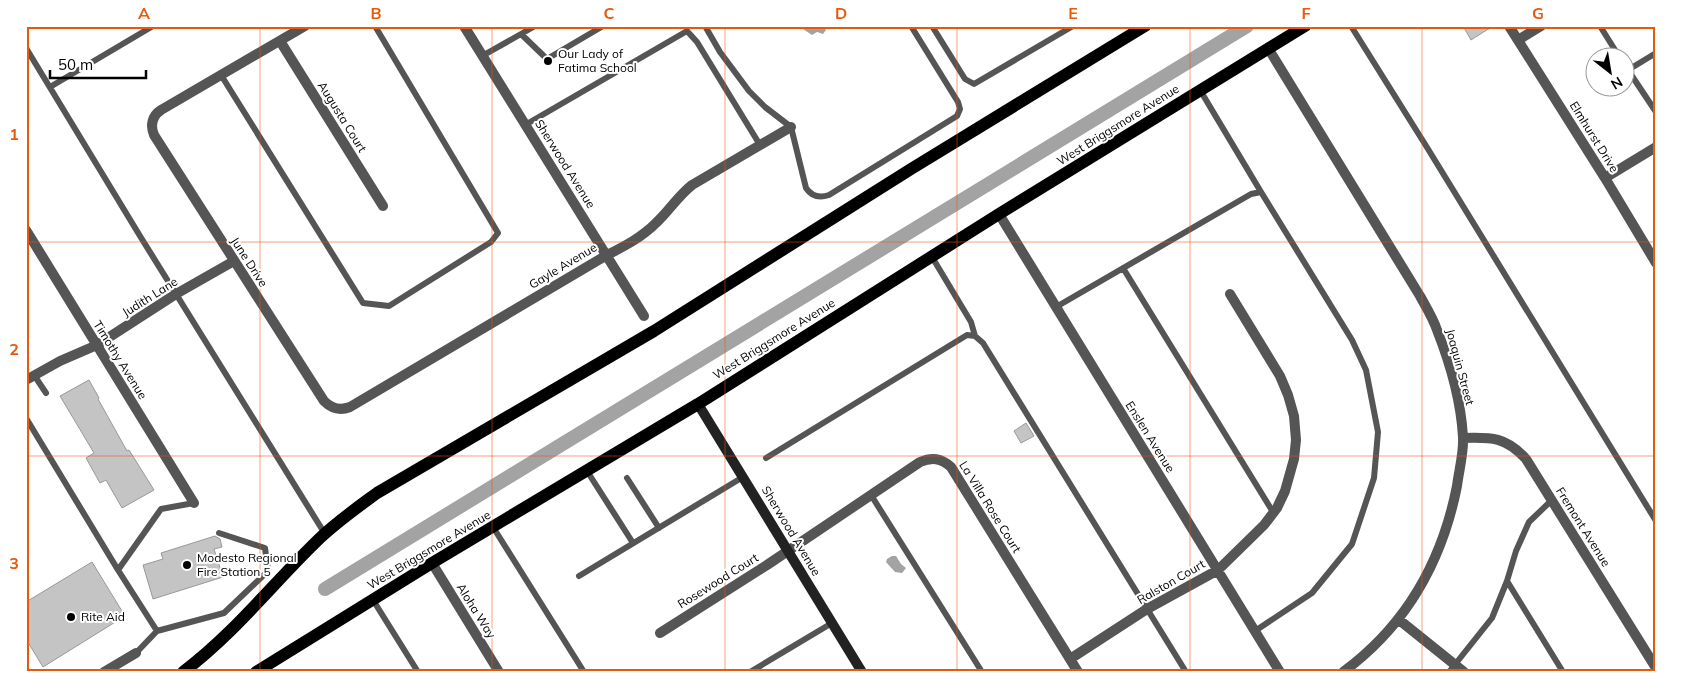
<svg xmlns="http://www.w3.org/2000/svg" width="1682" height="698" viewBox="0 0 1682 698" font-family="Mulish,sans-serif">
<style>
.water{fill:#a3a3a3}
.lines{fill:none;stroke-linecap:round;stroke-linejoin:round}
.canal{stroke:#a3a3a3;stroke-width:14}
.building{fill:#c4c4c4;stroke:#999}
.lane{stroke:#555;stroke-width:6}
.street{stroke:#555;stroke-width:10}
.secondary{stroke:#222;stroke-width:10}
.primary{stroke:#000;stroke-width:12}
.grid{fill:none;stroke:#e8590c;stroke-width:1;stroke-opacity:0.55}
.poi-dot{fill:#000;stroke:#fff;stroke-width:2}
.labels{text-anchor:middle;stroke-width:4;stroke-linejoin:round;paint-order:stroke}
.poi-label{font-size:12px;fill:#000;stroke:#fff;text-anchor:start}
.street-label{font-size:12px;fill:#000;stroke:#fff}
.neatline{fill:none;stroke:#e8590c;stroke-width:2}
.grid-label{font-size:16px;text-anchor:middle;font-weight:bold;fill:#e8590c}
</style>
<rect width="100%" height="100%" fill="#fff"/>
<!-- water -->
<path class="water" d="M806,26H823L826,30L823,34L817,32L812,35L803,29Z
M892,556H896L901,564L906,568L902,573L895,572L886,562L887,559Z"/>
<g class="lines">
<!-- canal -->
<path class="canal" d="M325,589L1247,26"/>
</g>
<!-- building -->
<path class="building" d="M1463,26H1493L1471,40Z
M89,380L99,398L98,399L127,451L129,450L154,490L122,508L106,480L100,483L86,458L94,453L60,396Z
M1026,423L1034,436L1021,443L1014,431Z
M215,536L220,539L222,547L214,549L223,577L153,599L143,565L163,559L161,553Z
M92,562L125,616L43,667L26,639V602Z"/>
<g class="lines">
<!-- lane -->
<path class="lane" d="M705,26L720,52L749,91L765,107L791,127L806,188C812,197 820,198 829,195L957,116L960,109L958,102L911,26
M932,26L965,79L974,84L1073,26
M1351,26L1428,149L1656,521
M1600,26L1620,58
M521,34L535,26
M26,48L140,236L325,534
M482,56L521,34L547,59L603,26
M1624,64L1656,112
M1628,70L1656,53
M221,75L363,303L389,306L491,242L498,233L375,26
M50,87L153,26
M1200,90L1261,192
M525,125L687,31L697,42L760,145
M932,257L971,322L975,336
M1123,268L1273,512
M1056,307L1251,194L1261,192L1352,340L1366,370L1378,432L1374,478L1352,544L1312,593L1255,631
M34,375L46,393
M26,418L118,570
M766,458L967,335L975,336L983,343L1186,672
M587,471L633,543
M627,478L659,528
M871,495L982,672
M493,527L584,672
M579,576L743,477
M1507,581L1516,551L1529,522L1552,500
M373,600L418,672
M157,631L118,570L161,509L194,503
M136,653L157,631L224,613L268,571L265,548L219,533
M750,672L832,623
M1449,672L1492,618L1507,581L1563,672"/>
<!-- street -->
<path class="street" d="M305,26L161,110C152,116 150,125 154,135L324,401C332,409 340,411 350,407L607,255C625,246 642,237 656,223C669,211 678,196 692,185L791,127
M464,26L644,316
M1509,26L1605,178L1656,263
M1518,40L1541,26
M280,41L383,206
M1268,48L1420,296C1426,307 1433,318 1437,330C1450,363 1461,401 1463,437C1464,452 1459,470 1457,486C1442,562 1407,625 1343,672
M1605,178L1656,147
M999,214L1280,672
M26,230L194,503
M26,380L60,361L97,345L176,294L234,261
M1463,438C1492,437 1506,437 1526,459L1656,668
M432,563L499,672
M1398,619L1464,672
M660,633L767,565L920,462C932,457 941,458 951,467L1078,672
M1070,659L1147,609L1218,570L1264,525L1277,508L1285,491L1294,459L1296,440L1294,416L1288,395L1280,376L1230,294
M104,672L136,653"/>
<!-- secondary -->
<path class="secondary" d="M698,404L862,672"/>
<!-- primary -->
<path class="primary" d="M183,672C235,633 274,582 320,538C338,521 358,507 377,493L654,331L911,169L1145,26
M256,672L432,563L698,404L999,214L1305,26"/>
</g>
<!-- grid -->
<path class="grid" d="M260,26V672M492,26V672M725,26V672M957,26V672M1190,26V672M1422,26V672M26,242H1656M26,456H1656"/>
<!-- markers -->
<g class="poi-dot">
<circle cx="548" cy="61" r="5"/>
<circle cx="187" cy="565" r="5"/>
<circle cx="71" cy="617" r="5"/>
</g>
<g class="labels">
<!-- poi labels -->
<g class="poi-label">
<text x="558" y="58">Our Lady of<tspan x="558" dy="14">Fatima School</tspan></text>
<text x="197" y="562">Modesto Regional<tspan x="197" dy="14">Fire Station 5</tspan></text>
<text x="81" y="621">Rite Aid</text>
</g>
<!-- street labels -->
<g class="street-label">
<text transform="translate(342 117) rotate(58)" y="4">Augusta Court</text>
<text transform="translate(1118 125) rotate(-32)" y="4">West Briggsmore Avenue</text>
<text transform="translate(1594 137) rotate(58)" y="4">Elmhurst Drive</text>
<text transform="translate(565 164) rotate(58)" y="4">Sherwood Avenue</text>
<text transform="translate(249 262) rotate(57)" y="4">June Drive</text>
<text transform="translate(563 266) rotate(-31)" y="4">Gayle Avenue</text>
<text transform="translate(150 297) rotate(-32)" y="4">Judith Lane</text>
<text transform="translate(774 339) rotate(-32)" y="4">West Briggsmore Avenue</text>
<text transform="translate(120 360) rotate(58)" y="4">Timothy Avenue</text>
<text transform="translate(1460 367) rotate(75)" y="4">Joaquin Street</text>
<text transform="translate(1150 437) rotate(58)" y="4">Enslen Avenue</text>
<text transform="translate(990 507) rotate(58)" y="4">La Villa Rose Court</text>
<text transform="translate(1583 527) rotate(58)" y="4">Fremont Avenue</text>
<text transform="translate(791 531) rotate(59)" y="4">Sherwood Avenue</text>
<text transform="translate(429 550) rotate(-31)" y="4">West Briggsmore Avenue</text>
<text transform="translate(718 581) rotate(-32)" y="4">Rosewood Court</text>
<text transform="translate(1171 582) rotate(-30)" y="4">Ralston Court</text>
<text transform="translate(476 611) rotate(58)" y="4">Aloha Way</text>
</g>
</g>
<!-- border -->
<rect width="1682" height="698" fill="none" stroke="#ffffff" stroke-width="55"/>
<!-- north arrow -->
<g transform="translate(1610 72) rotate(149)"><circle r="24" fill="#ffffff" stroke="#999999"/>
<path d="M0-4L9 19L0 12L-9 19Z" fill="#000000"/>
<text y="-8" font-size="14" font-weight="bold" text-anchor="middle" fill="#000000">N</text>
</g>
<!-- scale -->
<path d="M50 70v8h96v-8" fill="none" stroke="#000000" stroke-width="2.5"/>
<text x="58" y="70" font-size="15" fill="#000000" stroke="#ffffff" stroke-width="4" paint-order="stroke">50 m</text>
<rect x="28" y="28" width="1626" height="642" class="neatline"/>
<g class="grid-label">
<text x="144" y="19">A</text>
<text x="376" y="19">B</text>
<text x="609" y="19">C</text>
<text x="841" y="19">D</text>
<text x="1073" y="19">E</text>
<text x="1306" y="19">F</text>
<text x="1538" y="19">G</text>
<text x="14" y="140">1</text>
<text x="14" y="355">2</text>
<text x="14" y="569">3</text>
</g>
</svg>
